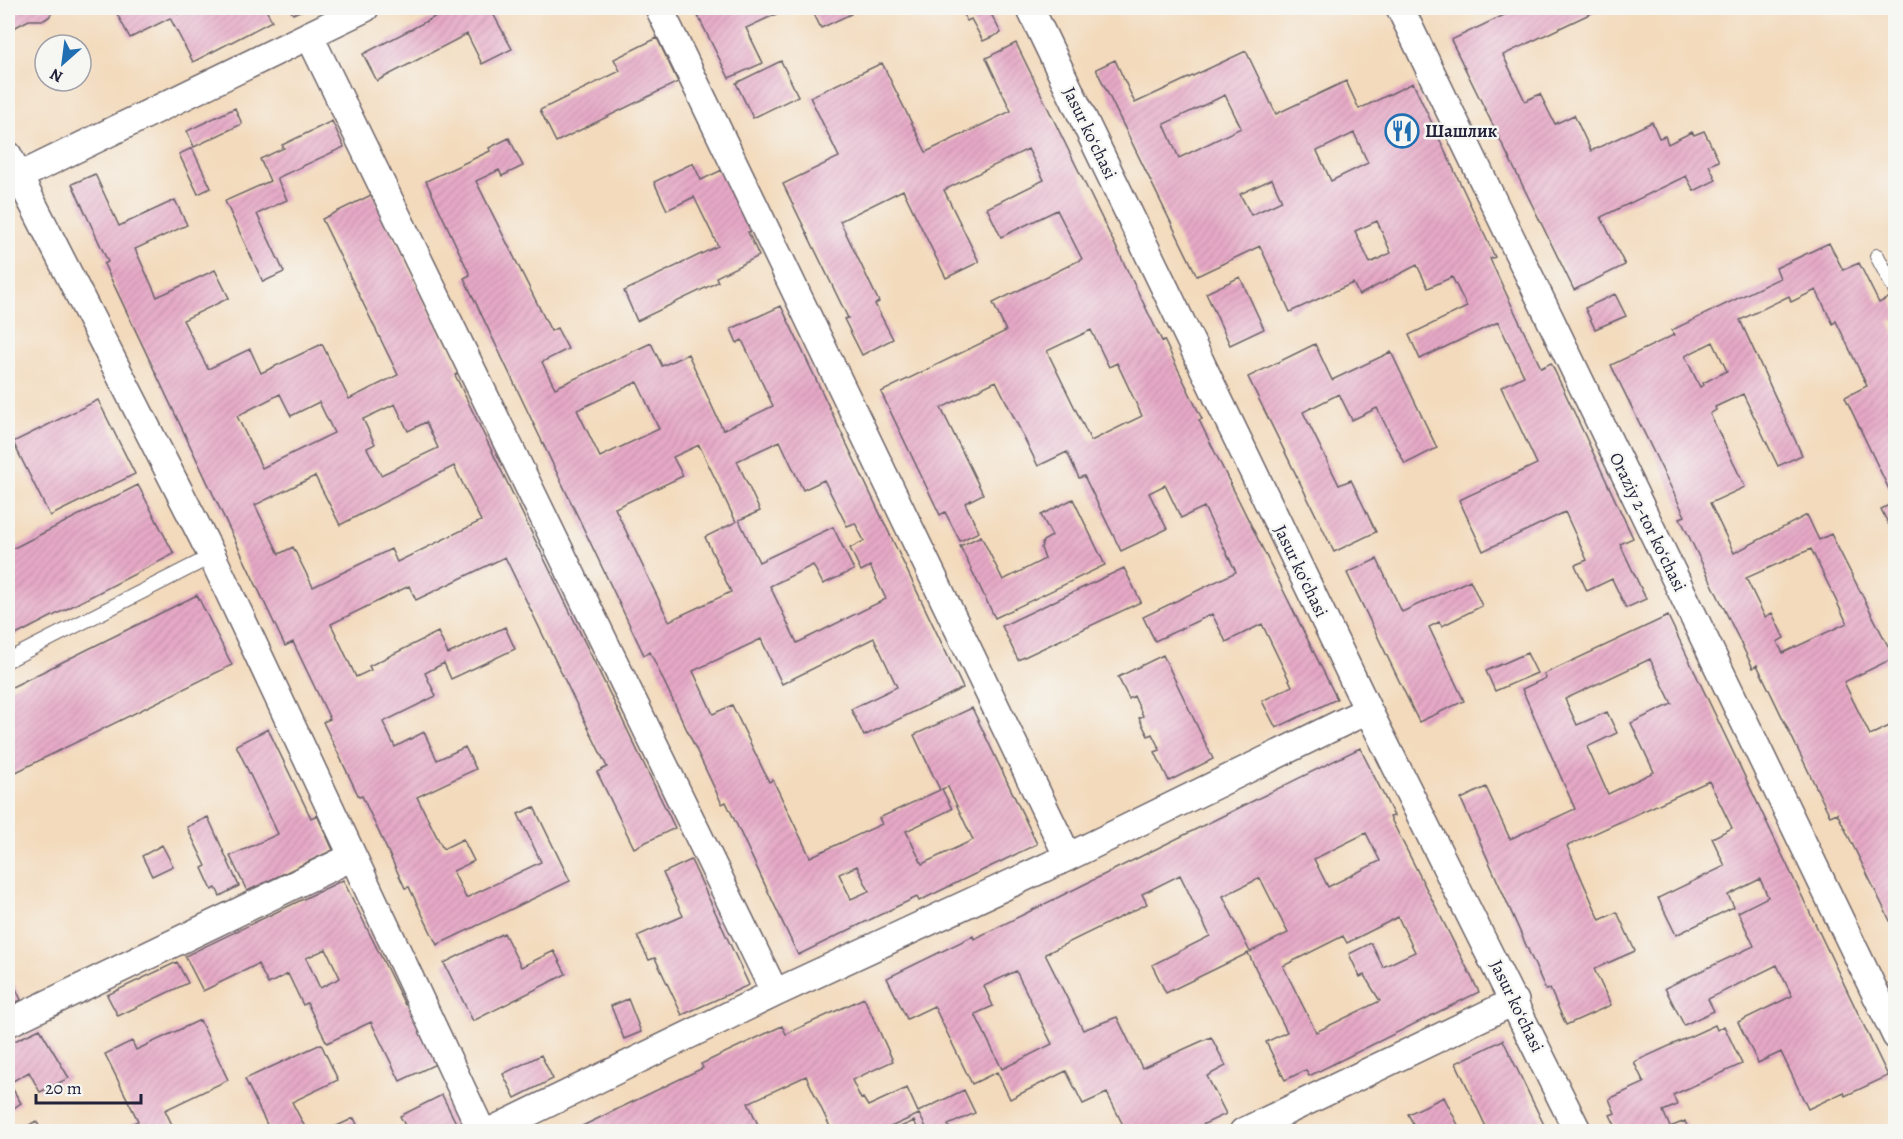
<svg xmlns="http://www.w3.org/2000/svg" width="1903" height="1139" viewBox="0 0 1903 1139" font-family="Alegreya,serif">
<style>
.building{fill:url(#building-hatch);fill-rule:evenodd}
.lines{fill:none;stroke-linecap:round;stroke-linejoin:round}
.lane-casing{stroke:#6b6268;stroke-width:16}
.street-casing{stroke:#6b6268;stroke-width:30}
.lane{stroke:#fff;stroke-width:14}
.street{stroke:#fff;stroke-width:27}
.labels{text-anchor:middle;stroke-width:5;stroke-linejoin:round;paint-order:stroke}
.poi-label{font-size:18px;font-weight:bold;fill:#22223b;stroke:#f6f6f2;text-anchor:start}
.street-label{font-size:18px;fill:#22223b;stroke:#f6f6f2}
</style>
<defs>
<pattern id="building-hatch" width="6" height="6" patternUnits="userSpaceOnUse" patternTransform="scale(1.5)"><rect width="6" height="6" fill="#e6a9c6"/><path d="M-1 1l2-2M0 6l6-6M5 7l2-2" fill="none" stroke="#c591ab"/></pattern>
</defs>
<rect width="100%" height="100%" fill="#f6f6f2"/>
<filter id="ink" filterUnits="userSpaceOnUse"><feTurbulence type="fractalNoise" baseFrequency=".0167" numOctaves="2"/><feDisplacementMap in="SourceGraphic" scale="12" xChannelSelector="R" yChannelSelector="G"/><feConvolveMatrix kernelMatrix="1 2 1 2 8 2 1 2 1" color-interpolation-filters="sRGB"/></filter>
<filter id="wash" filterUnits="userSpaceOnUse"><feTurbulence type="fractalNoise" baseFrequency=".008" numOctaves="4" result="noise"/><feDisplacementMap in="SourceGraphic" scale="24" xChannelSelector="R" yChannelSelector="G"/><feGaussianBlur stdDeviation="1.35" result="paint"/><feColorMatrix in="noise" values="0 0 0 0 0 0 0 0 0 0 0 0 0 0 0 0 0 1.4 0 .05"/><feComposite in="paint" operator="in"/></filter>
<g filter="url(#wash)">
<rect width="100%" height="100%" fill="#f3dabc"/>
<g id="blocks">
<!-- building -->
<path class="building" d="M8,8H55L49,17L44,20H29L8,31Z
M114,8H175L178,14L190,8H265L272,21L193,62L170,18L130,38Z
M289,8H307L293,14Z
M452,8H490L512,49L482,64L467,34L377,81L363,54Z
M694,8H789L746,28L763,63L729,78Z
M811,8H848L851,14L821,28Z
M961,8H994L989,10L1001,33L983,41L971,19L967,21Z
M1519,8H1596L1598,10L1503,55L1525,101L1540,94L1555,124L1574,115L1591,151L1652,122L1659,138L1665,136L1668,144L1692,132L1694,135L1704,131L1719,161L1709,165L1716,180L1694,191L1686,176L1601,217L1625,265L1574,290L1451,40Z
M657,38L678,82L556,142L540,110L620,71L614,59Z
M1016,43L1162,341L1164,340L1202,419L1199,420L1337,699L1276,728L1262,701L1292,686L1262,624L1226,642L1212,614L1155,641L1143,617L1236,572L1204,507L1181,518L1165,485L1149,493L1167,529L1121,551L1084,476L1079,478L1067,452L1038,466L996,381L941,408L983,494L965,503L979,532L960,541L945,512L940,515L881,392L1006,331L993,303L1082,259L1057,210L1001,237L987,208L1044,180L1028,149L944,190L979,262L946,278L903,190L840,221L879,302L875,304L893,339L862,355L844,319L848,318L783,184L839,157L810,97L882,63L926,152L1011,111L986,58ZM1091,330L1109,367L1117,363L1142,416L1091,441L1047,351Z
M1246,51L1276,114L1346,81L1359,109L1413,83L1495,257L1490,259L1541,368L1551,363L1633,538L1620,544L1646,599L1626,608L1612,579L1587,591L1575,565L1587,560L1565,512L1483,551L1459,500L1537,464L1501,387L1524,376L1498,322L1420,359L1409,335L1467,307L1452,277L1428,288L1417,265L1359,295L1353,283L1290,312L1260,246L1197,276L1096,69L1115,60L1135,103ZM1225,95L1241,128L1179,158L1164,124ZM1354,133L1368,163L1331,181L1317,151ZM1272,179L1282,201L1251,215L1240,194ZM1377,221L1391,253L1370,263L1355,231Z
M781,61L798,96L753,118L736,83Z
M235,108L242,124L194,147L187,131Z
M332,121L344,147L277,178L287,200L257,214L284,272L263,282L225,201L270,181L260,159L284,148L282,145Z
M509,138L523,166L502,176L499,170L476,181L551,331L557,328L568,349L542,362L555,388L651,343L662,366L688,354L723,430L773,406L742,340L737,343L731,329L781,306L963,688L864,736L851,709L897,687L874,638L782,684L761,639L693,671L713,714L732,705L769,782L773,780L810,857L882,824L879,818L940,790L914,735L972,708L1037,844L919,901L917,897L900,905L798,955L726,802L722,804L650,652L644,655L536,429L464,278L470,275L426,181L490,151L489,148ZM637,382L659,429L600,457L577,410ZM780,441L803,490L824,480L847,526L855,523L864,541L850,548L861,571L870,566L886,599L797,643L770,586L813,565L823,584L854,570L833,527L759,562L739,520L760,511L737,461ZM699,445L736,522L705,537L731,592L669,621L615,508L683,476L673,457ZM948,787L973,840L922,864L906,831L952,809L942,789ZM857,866L869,891L851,899L839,874Z
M192,148L211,188L198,194L179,154Z
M693,163L701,180L722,170L751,231L748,232L759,256L716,277L718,282L637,321L624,291L718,246L694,197L667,210L654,182Z
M95,174L119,226L175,200L187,225L135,249L157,297L215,270L229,298L183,320L208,369L250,349L261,373L322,344L349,399L398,375L322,219L373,194L459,372L455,375L675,828L634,848L597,772L607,767L505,557L416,600L409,586L331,624L356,677L371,670L369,666L438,632L448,654L505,627L515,649L451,679L444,663L425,673L436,696L383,722L395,747L424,732L437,760L465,747L476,769L417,797L443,849L463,839L474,861L453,871L466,898L541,862L518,814L534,807L570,881L437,945L409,887L405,888L362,796L359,797L323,722L330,719L293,642L285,646L104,264L108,262L72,184ZM280,394L291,416L319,402L334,433L262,468L237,416ZM395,404L408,431L426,422L438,448L381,475L367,448L375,444L363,419ZM454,466L481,521L397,562L391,549L313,587L293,547L279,554L255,505L315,476L340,525Z
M1829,243L1843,270L1859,263L1879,303L1890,297L1896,309V319L1889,322L1896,336V539L1881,509L1895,502L1845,397L1867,386L1836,321L1833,324L1816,290L1791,302L1789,296L1740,320L1802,455L1778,466L1743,394L1715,407L1716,410L1710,414L1745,487L1710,503L1734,553L1807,515L1819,540L1831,534L1894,658L1844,682L1870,735L1896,723V933L1837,813L1830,816L1757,665L1753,668L1680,518L1685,516L1611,365L1674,335L1672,330L1780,278L1776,268ZM1713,342L1727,371L1703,383L1704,385L1700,387L1685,356ZM1811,549L1847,623L1783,653L1777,642L1784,638L1772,613L1765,617L1746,578Z
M1240,277L1264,329L1230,345L1206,293Z
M1615,294L1626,316L1595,329L1585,308Z
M1315,344L1332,380L1391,352L1437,448L1405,464L1377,408L1352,420L1339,394L1303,412L1339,485L1351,480L1376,532L1334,552L1248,377Z
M98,400L135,474L50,516L13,442Z
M138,485L174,554L8,639V551Z
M1073,499L1105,565L995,618L960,546L981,536L1003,580L1045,559L1041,548L1043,541L1052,536L1041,515Z
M1377,559L1402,612L1470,580L1482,606L1442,626L1439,622L1429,627L1464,701L1419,722L1347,573Z
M1124,568L1141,602L1018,660L1002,626Z
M197,595L232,665L8,776V689Z
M1668,616L1888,1076L1845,1096L1844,1092L1808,1109L1781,1052L1758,1063L1738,1022L1792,996L1777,965L1708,999L1714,1011L1684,1025L1665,988L1754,946L1738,912L1768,897L1760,879L1728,895L1734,907L1676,935L1658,898L1725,866L1712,838L1732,828L1709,781L1567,846L1600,920L1617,912L1635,951L1594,969L1611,1005L1566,1025L1550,989L1546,990L1461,799L1486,787L1510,839L1575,809L1522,689L1546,678L1544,674ZM1650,659L1672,704L1631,723L1654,772L1608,794L1587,747L1617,733L1607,712L1577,725L1565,699Z
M1527,653L1537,673L1495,691L1486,671Z
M1163,655L1213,759L1169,781L1155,752L1160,750L1152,734L1148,736L1139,718L1143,716L1134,696L1129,699L1118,677Z
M268,729L311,818L317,815L333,850L247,891L230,856L278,834L236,745Z
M1360,748L1394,816L1390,817L1479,992L1309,1076L1306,1070L1285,1080L1266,1042L1287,1032L1248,953L1166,993L1152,965L1210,936L1180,875L1142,894L1147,904L1045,954L1083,1030L1117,1017L1142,1068L1211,1037L1226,1066L1207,1076L1226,1114L1189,1131H1126L1107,1093L1083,1104L1066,1071L1010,1099L997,1072L972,1084L934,1006L907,1019L887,978L973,936L974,939ZM1366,833L1380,861L1328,887L1314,859ZM1260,878L1288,933L1250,952L1223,896ZM1398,917L1415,952L1383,967L1371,943L1349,954L1360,977L1364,975L1380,1001L1316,1032L1283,966L1343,936L1347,943ZM1016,971L1052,1044L1002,1069L975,1014L993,1006L984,986Z
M208,817L239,886L220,896L216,888L212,890L202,868L206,866L187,827Z
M162,845L173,866L152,876L142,856Z
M691,860L749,985L682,1015L655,958L649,960L637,936L683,916L663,873Z
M343,880L405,1005L408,1003L438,1063L400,1081L371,1022L327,1043L307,1003L303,1005L288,974L268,984L258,964L203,991L185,956ZM326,949L340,978L320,988L306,958Z
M504,933L521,967L554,951L566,974L473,1021L444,963Z
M177,962L188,983L118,1016L107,995Z
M8,971L21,1000L8,1006Z
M864,998L893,1061L852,1080L861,1099L863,1098L868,1106L907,1088L918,1112L964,1090L975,1113L948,1125L951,1131H928L919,1114L882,1131H832L806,1076L748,1103L761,1131H733L731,1128L724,1131H572L703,1068L701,1064L782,1026L786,1034Z
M628,999L641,1032L624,1039L611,1006Z
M200,1020L228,1080L165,1110L175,1131H115L138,1121L105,1054L132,1041L136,1050Z
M1715,1025L1717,1030L1724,1026L1742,1064L1673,1095L1677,1105L1663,1111L1670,1127L1685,1121L1689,1131H1618L1610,1115L1615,1113L1609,1099L1644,1083L1634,1062Z
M40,1029L69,1078L40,1092L29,1072L9,1083L21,1103L8,1112V1044Z
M1503,1040L1547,1131H1488L1456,1063Z
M321,1044L338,1080L292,1102L307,1131H270L245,1079Z
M541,1055L553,1079L515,1098L503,1074Z
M442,1095L457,1125L444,1131H408L400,1116Z
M1444,1097L1461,1131H1417L1408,1114Z
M354,1118L360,1131H326Z
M36,1121L42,1131H19Z
M914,1121L919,1131H891Z"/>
</g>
</g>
<g filter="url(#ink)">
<use href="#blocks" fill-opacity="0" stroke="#6b6268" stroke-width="1.5"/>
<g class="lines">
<!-- lane casing -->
<g class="lane-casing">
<path id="lane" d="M1877,256L1896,292
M8,660L212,556"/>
</g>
<!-- street casing -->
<g class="street-casing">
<path id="street" d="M659,8L1068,857
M1030,8L1368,710L1578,1132
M1400,8L1896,1036
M309,35L775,993
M8,155L212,556L482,1132
M18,177L365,8
M8,1023L352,857
M489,1132L775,993L1068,857L1368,710
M1243,1132L1515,1001"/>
</g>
<!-- lane -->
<use href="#lane" class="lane"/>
<!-- street -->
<use href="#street" class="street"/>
</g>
</g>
<!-- icons -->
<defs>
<g id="restaurant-ring" transform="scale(1.725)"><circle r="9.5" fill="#f6f6f2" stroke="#1f6fb2" stroke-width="1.5"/><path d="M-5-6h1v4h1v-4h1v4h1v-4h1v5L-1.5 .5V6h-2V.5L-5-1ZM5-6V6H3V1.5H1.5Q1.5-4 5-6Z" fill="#1f6fb2"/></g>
</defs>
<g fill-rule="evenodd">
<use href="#restaurant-ring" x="1402" y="131"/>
</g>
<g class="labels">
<!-- poi labels -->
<g class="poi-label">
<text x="1425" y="137">Шашлик</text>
</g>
<!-- street labels -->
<g class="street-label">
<text transform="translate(1090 133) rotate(64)" y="6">Jasur koʻchasi</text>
<text transform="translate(1648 522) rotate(64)" y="6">Oraziy 2-tor koʻchasi</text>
<text transform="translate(1301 571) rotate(64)" y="6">Jasur koʻchasi</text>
<text transform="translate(1517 1006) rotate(64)" y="6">Jasur koʻchasi</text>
</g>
</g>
<!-- margin -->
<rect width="1903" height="1139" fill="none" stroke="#f6f6f2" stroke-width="30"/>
<!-- north arrow -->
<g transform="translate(63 63) rotate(208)"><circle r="28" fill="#f6f6f2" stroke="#a1a1a9" stroke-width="1.5"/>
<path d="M0-4.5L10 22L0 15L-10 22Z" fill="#1f6fb2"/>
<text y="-9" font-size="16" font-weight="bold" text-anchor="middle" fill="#22223b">N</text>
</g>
<!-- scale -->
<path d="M36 1094v9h105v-9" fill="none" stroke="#22223b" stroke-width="3"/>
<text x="45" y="1094" font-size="18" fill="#22223b" stroke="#f6f6f2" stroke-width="4.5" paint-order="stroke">20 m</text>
</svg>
